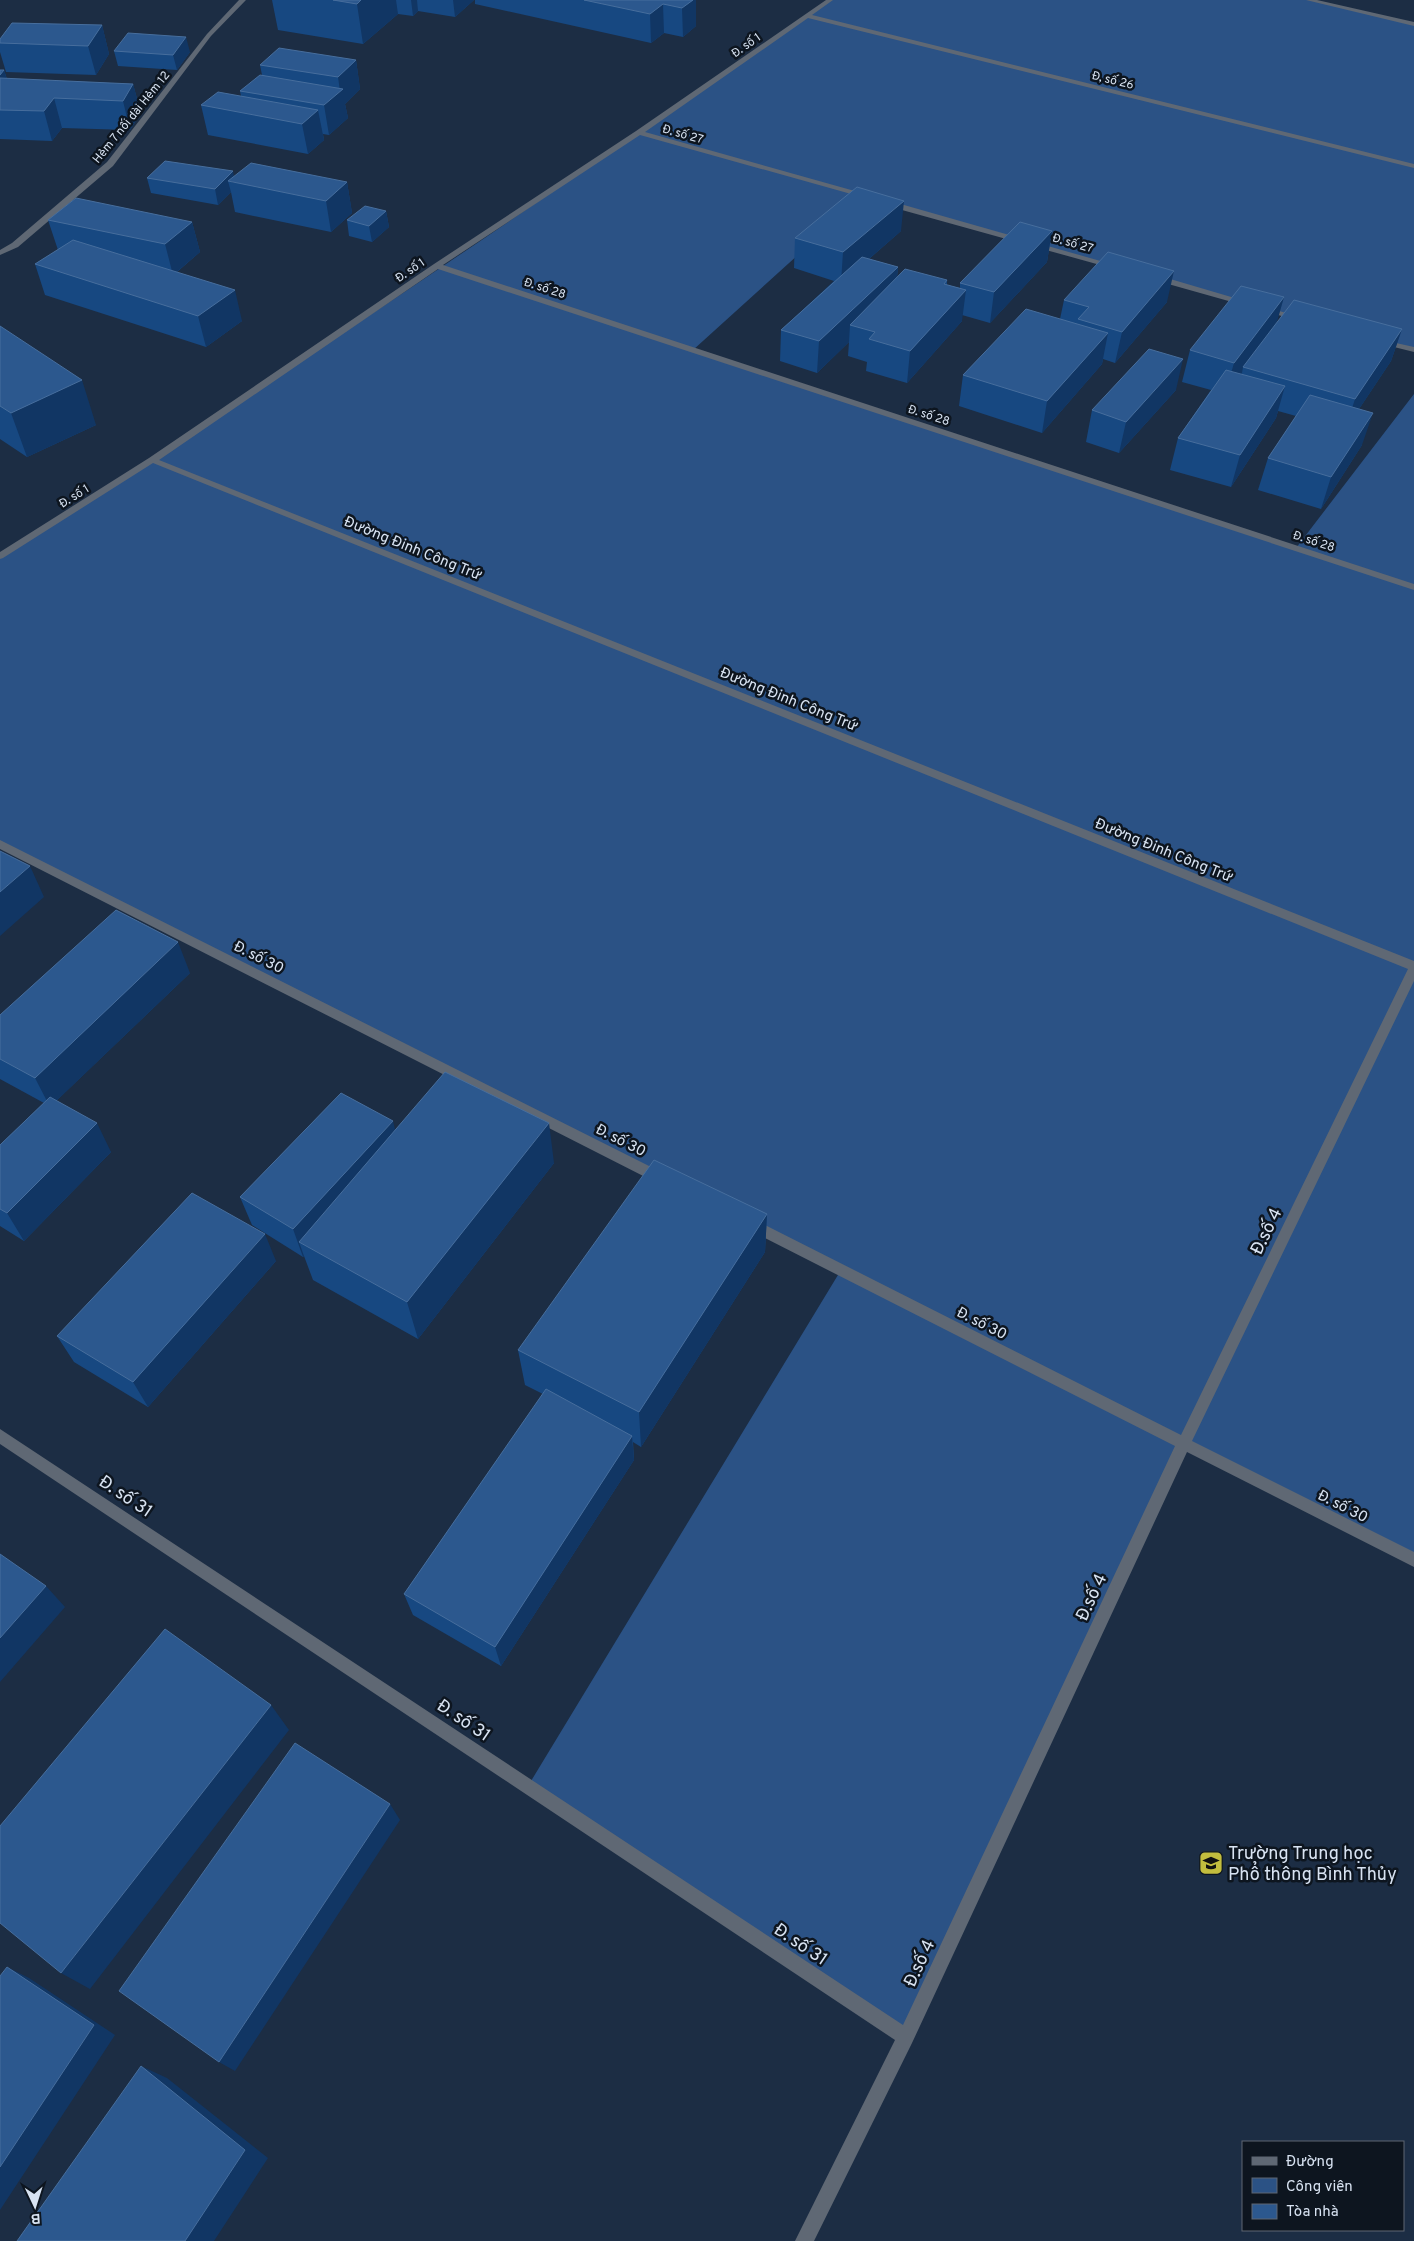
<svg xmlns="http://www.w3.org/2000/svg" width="1414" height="2241" viewBox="0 0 1414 2241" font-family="Overpass,sans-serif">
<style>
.green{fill:#2b5285}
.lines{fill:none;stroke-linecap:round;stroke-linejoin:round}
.minor{fill:#5f6874;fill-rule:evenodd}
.wall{fill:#174881}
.shaded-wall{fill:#113664}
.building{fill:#2c588e;stroke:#476e9d}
.labels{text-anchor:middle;stroke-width:5;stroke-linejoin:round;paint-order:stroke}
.far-street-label{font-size:12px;fill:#d8e3f2;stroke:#0d151f}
.street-label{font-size:15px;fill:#d8e3f2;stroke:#0d151f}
.near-street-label{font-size:18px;fill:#d8e3f2;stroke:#0d151f}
.near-poi-label{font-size:18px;fill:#d8e3f2;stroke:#0d151f;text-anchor:start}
</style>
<rect width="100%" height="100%" fill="#1c2d44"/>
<!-- green -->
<path class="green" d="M830,0H1309L1414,24V350L863,196L693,350L1296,548L1414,394V1560L1184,1443L906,2037L528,1786L841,1270L0,844V556C281,378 557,191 830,0Z"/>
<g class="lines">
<!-- minor -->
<path class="minor" d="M239,0H246L211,36L113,166L18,247L0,255V250L12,243L107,162L207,34Z
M826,0H833L812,15L1414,164V168L808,18L645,132L869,195V199L640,135L443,265L1414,584V590L438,269L159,460L1414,961V981L1192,1441L1414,1552V1567L1187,1452L912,2043L814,2241H795L895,2040L0,1444V1429L903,2025L1175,1446L747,1229L745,1225L747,1221L752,1219L757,1221L1181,1435L1408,969L153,463L3,558L0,559V552L149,458L434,264L636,131Z
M1306,0H1317L1414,22V26Z
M884,201H890L1118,266L1111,268L884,205Z
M1154,276H1160L1303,318L1296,320L1154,280Z
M1378,339L1414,347V352L1378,343Z
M0,840L665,1174L666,1178L665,1182H655L0,849Z"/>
</g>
<!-- wall -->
<path class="wall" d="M272,0H474L455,17L418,11L413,16L398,14L363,44L278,30Z
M475,0H696V26L683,37L664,33L651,43L475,4Z
M102,25L109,54L96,75L6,72L0,52V39Z
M114,51L190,52L177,70L118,66Z
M356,60L360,89L345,104L348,118L329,135L323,134L324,140L308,154L208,135L201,105L241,96L240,91L262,75L260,65Z
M0,70H4L7,79L133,84L141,113L130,130L62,128L52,141L0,139Z
M234,177L347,182L352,213L331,232L235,212L231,192L218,205L151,193L147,178Z
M386,211L389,227L372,242L349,236L347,220Z
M48,220L192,222L200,252L177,272L242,321L206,347L45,295L35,264L58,250Z
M901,231L869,259L898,267L897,278L947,280V285L960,288V283L1052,231L1047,262L990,323L962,315V321L907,383L866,371L867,362L848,356L849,342L817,373L780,361L781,330L834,281L794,268L795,238Z
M1284,297L1276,323L1402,329L1391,361L1359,409L1362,445L1321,509L1258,490L1268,458L1296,416L1278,411L1276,418L1231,487L1170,470L1178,438L1211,390L1182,382L1190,350Z
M1064,300L1167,302L1115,363L1103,359L1102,364L1042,433L959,406L963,375L1060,319Z
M0,326L96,425L27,457L0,439Z
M1176,390L1119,453L1086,442L1092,410Z
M190,973L56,1101L111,1152L24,1241L0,1226V1145L44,1103L0,1079V1015Z
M395,1130L554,1163L418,1339L313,1280L304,1256L303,1257L252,1225L240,1197Z
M767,1214L765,1252L641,1447L633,1442L634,1460L501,1666L413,1615L404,1594L543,1394L525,1385L518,1350Z
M276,1261L148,1407L74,1362L57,1336Z"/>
<!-- shaded-wall -->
<path class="shaded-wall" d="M361,0H396L398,14L363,44L357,4Z
M411,0H417L418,11L413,16Z
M453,0H474L455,17Z
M693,0H696V26L683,37L682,8Z
M663,4L664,33L651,43L650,14Z
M102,25L109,54L96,75L88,46Z
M186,37L190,52L177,70L173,55Z
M356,60L360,89L345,104L348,118L329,135L324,105L340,91L338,77Z
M4,70L13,99L0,86V75Z
M133,84L141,113L130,130L123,101Z
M54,98L62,128L52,141L44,111Z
M318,110L324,140L308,154L302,124Z
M233,171L235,183L228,181L231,192L218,205L215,189Z
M347,182L352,213L331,232L326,201Z
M904,201L901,231L841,283L843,252Z
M386,211L389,227L372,242L369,226Z
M192,222L200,252L173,275L165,244Z
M1052,231L1047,262L990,323L994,292Z
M898,267L895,298L850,325L849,342L817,373L819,341Z
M1174,271L1167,302L1115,363L1122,332Z
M235,290L242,321L206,347L198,316Z
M966,290L962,321L907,383L910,351Z
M1284,297L1275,329L1243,367L1242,373L1225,394L1234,363Z
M1402,329L1391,361L1345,430L1355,399Z
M1108,333L1102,364L1042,433L1047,401Z
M1183,359L1176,390L1119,453L1126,422Z
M82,380L96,425L27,457L11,413Z
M1285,386L1276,418L1231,487L1240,455Z
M1373,413L1362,445L1321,509L1331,477Z
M30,866L44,897L0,936V892Z
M178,942L190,973L50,1107L35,1078Z
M393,1121L400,1150L299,1242L304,1256L303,1257L293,1229Z
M97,1123L111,1152L24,1241L7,1213Z
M549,1123L554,1163L418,1339L407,1302Z
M767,1214L765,1252L641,1447L639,1412Z
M265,1234L276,1261L148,1407L133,1382Z
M632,1436L634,1460L501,1666L495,1647Z
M46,1586L65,1607L0,1682V1638Z
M271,1705L289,1730L90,1989L61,1973Z
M390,1804L400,1820L235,2071L219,2062Z
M7,1967L29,1978L115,2035L0,2210V2167Z
M141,2066L167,2078L268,2158L214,2241H185Z"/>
<!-- building -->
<path class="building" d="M333,0H361L357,4Z
M584,0H693L682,8L663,4L650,14Z
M12,23L102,25L88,46L0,43V39Z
M128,33L186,37L173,55L114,51Z
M279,48L356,60L338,77L260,65Z
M0,70H4L0,75Z
M260,75L343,89L324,105L240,91Z
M0,78L133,84L123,101L54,98L44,111L0,110Z
M218,92L318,110L302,124L201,105Z
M165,161L233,171L215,189L147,178Z
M251,163L347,182L326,201L228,181Z
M857,187L904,201L843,252L795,238Z
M76,198L192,222L165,244L48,220Z
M365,206L386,211L369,226L347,220Z
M1020,222L1052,231L994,292L960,283Z
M73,240L235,290L198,316L35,264Z
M1108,252L1174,271L1122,332L1078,319L1089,307L1064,300Z
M862,257L898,267L819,341L781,330Z
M905,269L947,280L944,284L966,290L910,351L869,339L875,332L850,325Z
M1241,286L1284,297L1234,363L1190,350Z
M1294,300L1402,329L1355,399L1243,367Z
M1026,309L1108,333L1047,401L963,375Z
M0,326L82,380L11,413L0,406Z
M1149,349L1183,359L1126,422L1092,410Z
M1226,370L1285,386L1240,455L1178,438Z
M1310,395L1373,413L1331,477L1268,458Z
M0,851L30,866L0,892Z
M116,910L178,942L35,1078L0,1059V1015Z
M445,1072L549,1123L407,1302L299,1242Z
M341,1093L393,1121L293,1229L240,1197Z
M50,1097L97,1123L7,1213L0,1209V1145Z
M654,1160L767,1214L639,1412L518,1350Z
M192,1193L265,1234L133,1382L57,1336Z
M546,1389L632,1436L495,1647L404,1594Z
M0,1554L46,1586L0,1638Z
M165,1629L271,1705L61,1973L0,1923V1826Z
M295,1743L390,1804L219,2062L119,1991Z
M7,1967L94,2025L0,2167V1976Z
M141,2066L245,2150L185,2241H17Z"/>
<!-- icons -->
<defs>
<g id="school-square" transform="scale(1.25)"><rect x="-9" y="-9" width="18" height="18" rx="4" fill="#c3bd3e" stroke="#0d151f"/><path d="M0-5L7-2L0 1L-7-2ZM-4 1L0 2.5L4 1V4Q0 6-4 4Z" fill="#111"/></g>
</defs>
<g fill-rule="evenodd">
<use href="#school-square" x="1211" y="1863"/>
</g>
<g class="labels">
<!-- far-street labels -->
<g class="far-street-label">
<text transform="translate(746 45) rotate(-35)" y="4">Đ. số 1</text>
<text transform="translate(1113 80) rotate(14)" y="4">Đ, số 26</text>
<text transform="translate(131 117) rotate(-51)" y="4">Hẻm 7 nối dài Hẻm 12</text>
<text transform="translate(683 134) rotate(16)" y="4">Đ. số 27</text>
<text transform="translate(1073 243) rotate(16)" y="4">Đ. số 27</text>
<text transform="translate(410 270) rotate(-34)" y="4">Đ. số 1</text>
<text transform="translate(545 288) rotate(18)" y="4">Đ. số 28</text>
<text transform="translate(929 415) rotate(18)" y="4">Đ. số 28</text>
<text transform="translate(74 496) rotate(-32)" y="4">Đ. số 1</text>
<text transform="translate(1314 541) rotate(18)" y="4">Đ. số 28</text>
</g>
<!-- street labels -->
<g class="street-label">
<text transform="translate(413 548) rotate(22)" y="5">Đường Đinh Công Trứ</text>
<text transform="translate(789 699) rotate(22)" y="5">Đường Đinh Công Trứ</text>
<text transform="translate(1164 850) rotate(22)" y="5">Đường Đinh Công Trứ</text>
<text transform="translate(259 957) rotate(27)" y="5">Đ. số 30</text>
<text transform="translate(621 1140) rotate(27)" y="5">Đ. số 30</text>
<text transform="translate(982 1323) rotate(27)" y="5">Đ. số 30</text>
<text transform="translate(1343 1506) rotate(27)" y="5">Đ. số 30</text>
</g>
<!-- near-street labels -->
<g class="near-street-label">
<text transform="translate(1266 1231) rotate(-64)" y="6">Đ.số 4</text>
<text transform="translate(126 1496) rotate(34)" y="6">Đ. số 31</text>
<text transform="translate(1091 1597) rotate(-65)" y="6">Đ.số 4</text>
<text transform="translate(464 1720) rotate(34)" y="6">Đ. số 31</text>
<text transform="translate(801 1944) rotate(34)" y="6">Đ. số 31</text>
<text transform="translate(919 1963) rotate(-65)" y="6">Đ.số 4</text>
</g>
<!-- near-poi labels -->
<g class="near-poi-label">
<text x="1228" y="1859">Trường Trung học<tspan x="1228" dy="21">Phổ thông Bình Thủy</tspan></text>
</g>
</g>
<!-- legend -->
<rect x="1242" y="2141" width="162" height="90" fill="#0d151f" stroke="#5e6773"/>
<rect x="1252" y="2157" width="25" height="8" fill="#5f6874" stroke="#5e6773"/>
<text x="1286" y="2166" font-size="15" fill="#d8e3f2">Đường</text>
<rect x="1252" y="2178" width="25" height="15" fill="#2b5285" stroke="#5e6773"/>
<text x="1286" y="2191" font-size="15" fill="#d8e3f2">Công viên</text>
<rect x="1252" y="2204" width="25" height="15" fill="#2c588e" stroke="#5e6773"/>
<text x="1286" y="2216" font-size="15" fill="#d8e3f2">Tòa nhà</text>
<!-- north arrow -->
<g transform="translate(35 2206) rotate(176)" stroke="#0d151f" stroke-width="4" paint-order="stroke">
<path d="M0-4L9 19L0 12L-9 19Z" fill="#d8e3f2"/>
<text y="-8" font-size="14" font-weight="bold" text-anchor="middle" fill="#d8e3f2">B</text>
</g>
</svg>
